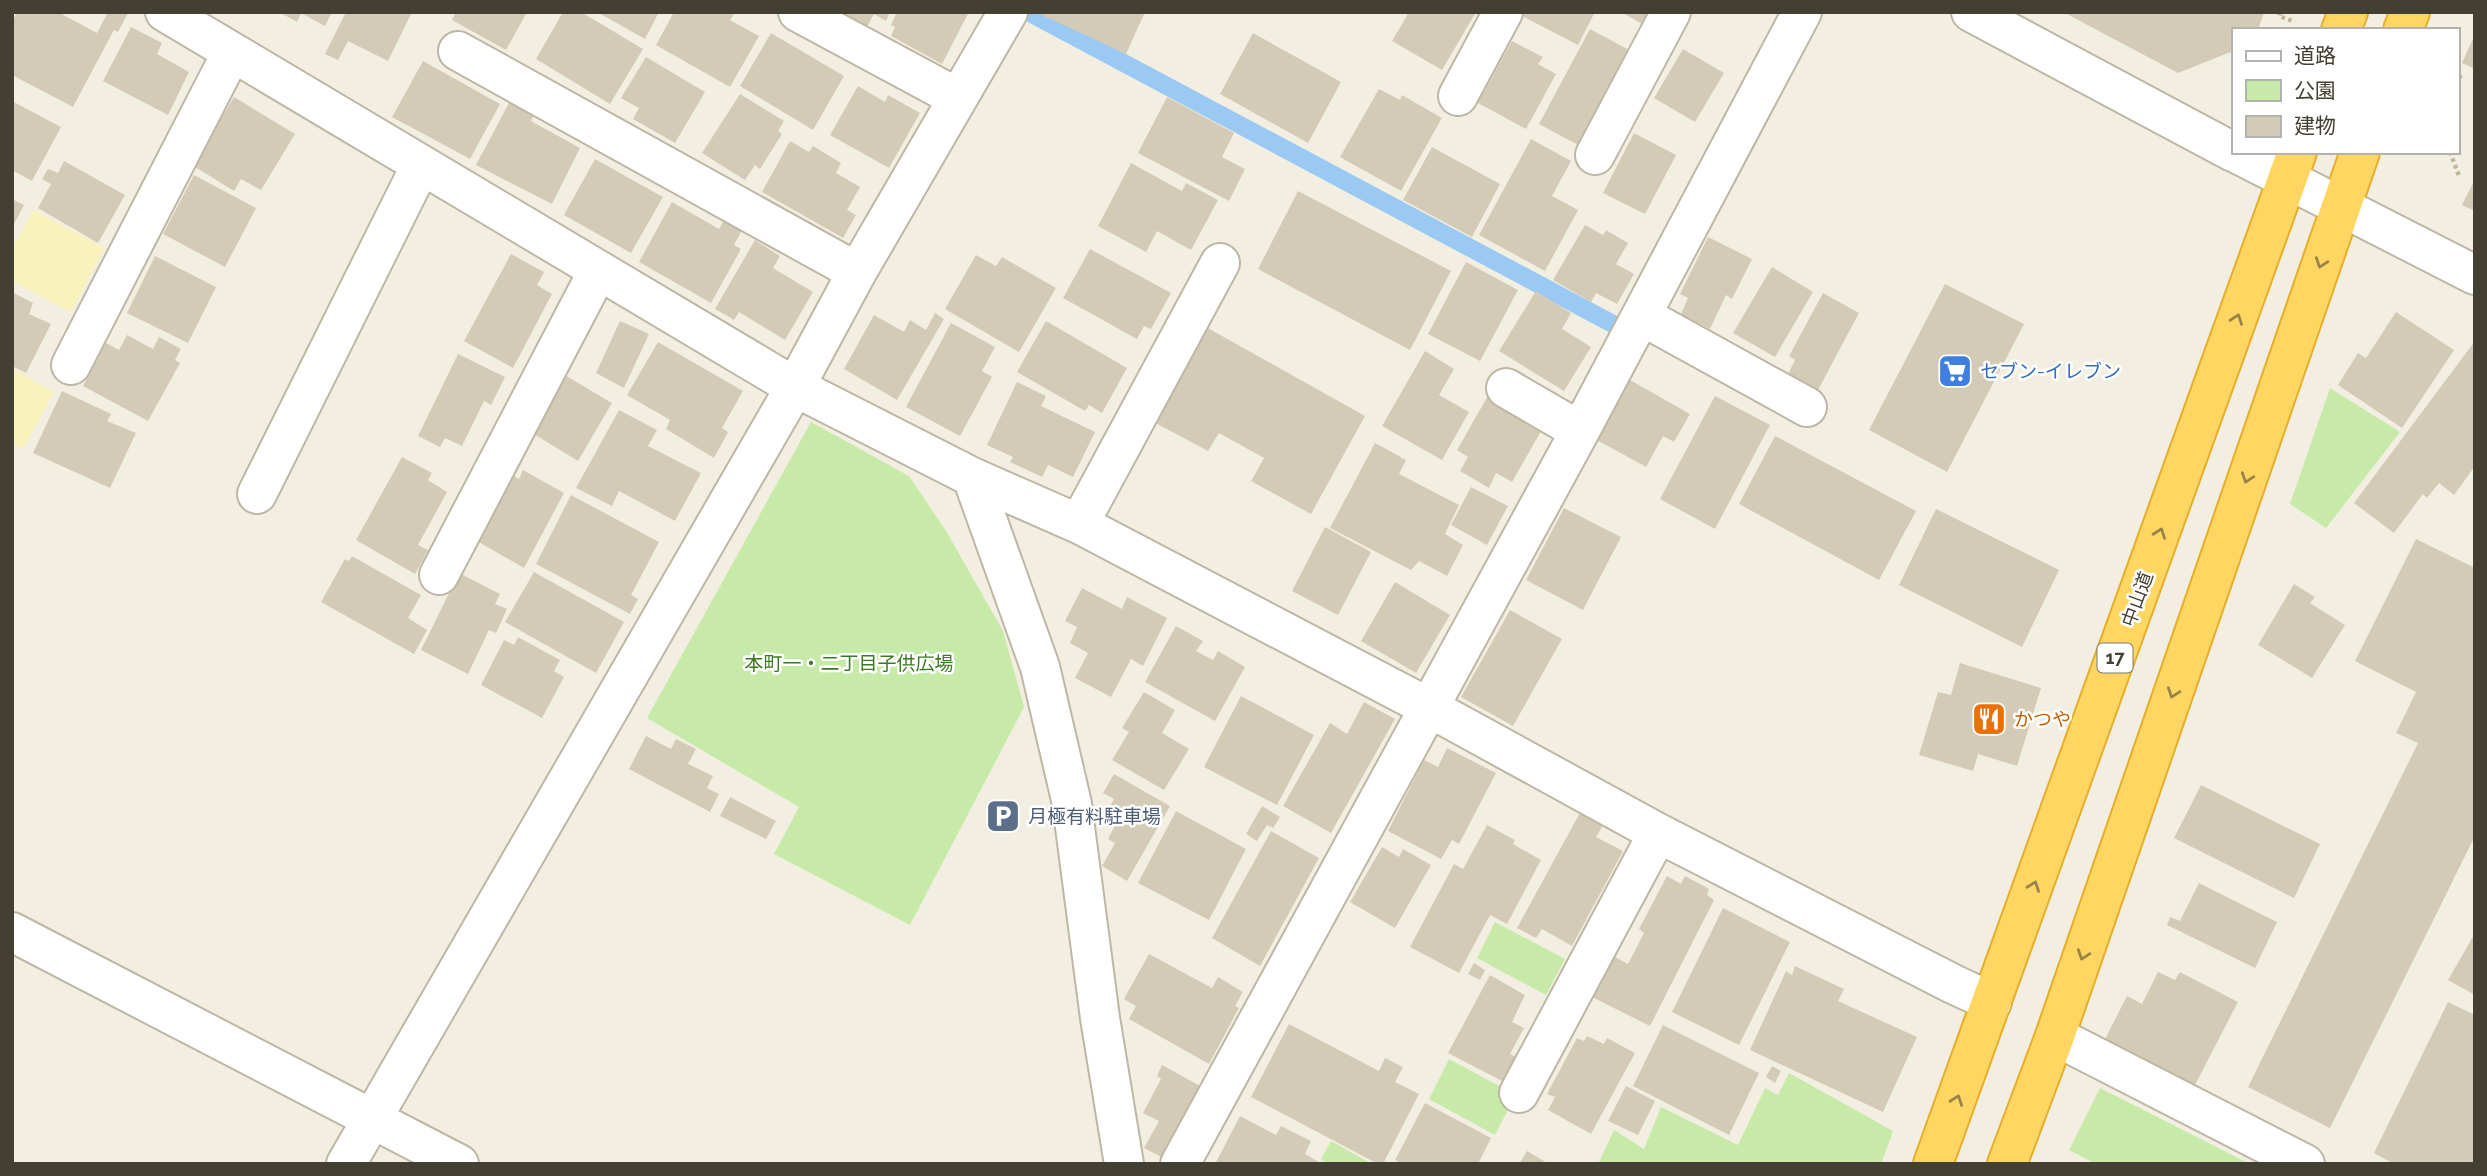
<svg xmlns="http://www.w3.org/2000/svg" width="2487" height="1176" viewBox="0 0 2487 1176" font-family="Raleway,'Noto Sans JP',sans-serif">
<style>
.green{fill:#c7eaa8}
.sand{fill:#faf2bb}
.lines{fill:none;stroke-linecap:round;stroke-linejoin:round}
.stream{stroke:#9ac9f4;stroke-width:18}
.building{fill:#d4cbb7}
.minor-casing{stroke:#beb7a5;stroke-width:42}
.highway-casing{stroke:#e6ae29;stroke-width:42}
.path{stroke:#c1b595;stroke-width:4.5;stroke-dasharray:3.5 3.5;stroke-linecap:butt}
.minor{stroke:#fff;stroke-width:38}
.highway{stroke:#ffd661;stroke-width:38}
.oneway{stroke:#988348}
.labels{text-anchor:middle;stroke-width:5;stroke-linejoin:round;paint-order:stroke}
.shield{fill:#fff;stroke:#7c7970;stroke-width:2}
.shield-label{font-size:18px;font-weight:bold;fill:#443f33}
.shop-label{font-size:19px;fill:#366cbe;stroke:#fff;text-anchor:start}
.street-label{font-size:19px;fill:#443f33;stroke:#fff}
.park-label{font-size:19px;fill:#3d7923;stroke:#fff}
.food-label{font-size:19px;fill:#c56008;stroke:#fff;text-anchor:start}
.service-label{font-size:19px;fill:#4e5e75;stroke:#fff;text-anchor:start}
</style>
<rect width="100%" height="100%" fill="#f2efe2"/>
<!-- green -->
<path class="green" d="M2330,388L2400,432L2326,528L2290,504Z
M811,422L909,476L946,531L1003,631L1024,707L910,925L774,854L799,807L647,718Z
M1495,922L1565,959L1546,995L1477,958Z
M1449,1059L1501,1087L1498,1094L1512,1102L1495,1135L1429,1099Z
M1789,1073L1893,1131L1881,1164H1598L1614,1130L1644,1149L1661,1107L1738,1145L1765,1088L1778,1095Z
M2100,1088L2244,1161L2243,1164H2096L2069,1150Z
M1331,1141L1372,1164H1327L1321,1159Z"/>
<!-- sand -->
<path class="sand" d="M33,210L104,248L71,312L12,281V250Z
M12,369L54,392L23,449L12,443Z"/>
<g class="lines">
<!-- stream -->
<path class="stream" d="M1032,14L1611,323"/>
</g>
<!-- building -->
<path class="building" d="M17,12H58L97,33L108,12L128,13L118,32L114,30L73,107L12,75V22Z
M279,12H332L325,26L301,13L297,22Z
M346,12H412L388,61L348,41L338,60L325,54Z
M456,12H527L506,50L452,20Z
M563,12H581L643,49L610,104L536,59Z
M597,12H659L645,39Z
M674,12H735L730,20L759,36L730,87L656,45Z
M838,12H890L886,21L874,14L867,27Z
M897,12H969L942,64L891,36L895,27L891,25Z
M1043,12H1145L1126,54L1042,15Z
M1409,12H1476L1442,70L1392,41Z
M1523,12H1595L1578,45L1522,16Z
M1621,12H1651L1644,25Z
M2063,12H2264L2258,30H2233V51L2178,73Z
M131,27L162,43L157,54L189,72L168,115L103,81Z
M1590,29L1631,51L1580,146L1539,124Z
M771,33L844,76L813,130L740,86Z
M1253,33L1341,82L1308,143L1220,94Z
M2475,34V69L2462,63Z
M1512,41L1543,57L1538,64L1556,74L1526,129L1478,103Z
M1683,49L1724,73L1695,122L1654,98Z
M646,57L705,92L675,143L633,119L639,108L621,98Z
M423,61L500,104L470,159L392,117Z
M858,86L885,102L888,95L920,113L889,168L830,135Z
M1379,89L1400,100L1402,95L1442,118L1401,191L1340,157Z
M740,94L784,121L778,131L782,134L760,169L755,165L745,180L702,153Z
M234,97L295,134L261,190L241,179L234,191L192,165Z
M1167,97L1234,133L1222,157L1245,169L1229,201L1138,153Z
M12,101L61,127L32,181L12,170Z
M510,101L534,114L531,121L580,148L552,204L476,165Z
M1634,133L1676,155L1645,214L1603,193Z
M1531,139L1571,161L1552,196L1578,210L1545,271L1479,235Z
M790,141L809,152L813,146L841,163L836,173L860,187L847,210L856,215L843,238L762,192Z
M1432,147L1500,184L1472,237L1403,200Z
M595,159L663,197L631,253L564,215Z
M64,161L125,195L98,243L38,208L51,184L42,179L48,169L58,173Z
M1131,163L1182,191L1186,183L1218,200L1191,250L1157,231L1146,252L1098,226Z
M194,175L256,208L225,267L163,234Z
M2475,179V211L2462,205Z
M1298,191L1451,271L1410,350L1258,269Z
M12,199L24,205L12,228Z
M672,202L719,229L724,220L742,230L734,245L741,249L711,303L639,262Z
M1585,225L1603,235L1606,230L1628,243L1616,264L1634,274L1617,304L1596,293L1591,302L1553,280Z
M1708,237L1752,259L1732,299L1726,295L1710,329L1681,314L1688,298L1680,294Z
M755,240L780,256L773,268L813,292L785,340L739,312L734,320L715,309Z
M1090,249L1171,293L1151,329L1144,326L1137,339L1063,298Z
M511,254L544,272L537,285L552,294L513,368L464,341Z
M976,255L996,266L1002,257L1056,288L1019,352L945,309Z
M155,256L216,287L188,343L127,313Z
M1466,262L1518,290L1480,361L1428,334Z
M1772,267L1813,292L1775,357L1733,333Z
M1945,284L2024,324L1947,472L1869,430Z
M1536,291L1571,313L1562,329L1591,347L1564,391L1499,351Z
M12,292L33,303L29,314L51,324L26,373L12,366Z
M1823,293L1859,313L1818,390L1788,374L1795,360L1789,356Z
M2396,312L2454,350L2402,428L2338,385L2358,353L2366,358Z
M935,313L944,319L897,400L844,369L874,315L904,332L910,320L926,330Z
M620,321L649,334L624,388L596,373Z
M1046,321L1127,368L1102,413L1089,405L1085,411L1017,372Z
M951,323L995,347L982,371L992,377L960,436L906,407Z
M1199,323L1365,416L1311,514L1251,481L1264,458L1219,433L1208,451L1146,418Z
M127,335L153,349L159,337L181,349L175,360L180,363L148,421L83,386L106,343L119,350Z
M2475,341V466L2454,495L2439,483L2427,498L2423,494L2394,533L2354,503Z
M658,342L743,391L722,428L728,432L714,458L666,429L670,420L627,395Z
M1425,351L1454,369L1439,395L1469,412L1442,460L1382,426Z
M458,354L505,377L491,405L484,401L462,446L445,438L440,447L418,436Z
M563,374L612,403L578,461L529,431Z
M1630,380L1690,414L1674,442L1663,436L1646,467L1597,440Z
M1017,382L1046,396L1041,406L1095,432L1073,477L1048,465L1042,477L1010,462L1013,457L987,445Z
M62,391L111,414L107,421L136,433L110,488L33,453Z
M1489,394L1544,426L1512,482L1496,473L1489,488L1460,471L1468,457L1457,450Z
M1715,396L1770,425L1715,529L1660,499Z
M619,410L657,430L648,446L701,473L675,521L619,491L612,506L576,488Z
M1775,436L1916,511L1879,580L1739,504Z
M1375,443L1406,460L1399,474L1459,505L1445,534L1463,545L1447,576L1419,561L1411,570L1330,528Z
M402,457L432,473L428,480L447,492L418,545L428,550L415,574L356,540Z
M523,470L564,493L524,568L477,541L513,475L519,479Z
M1471,487L1508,506L1487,545L1451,525Z
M571,495L659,542L631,595L638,599L630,614L536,564Z
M1564,508L1621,537L1583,610L1526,580Z
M1936,509L2059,570L2022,647L1899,585Z
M1325,527L1371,552L1338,615L1292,591Z
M2416,539L2475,568V836L2330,1128L2248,1087L2418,743L2396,733L2416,692L2355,661Z
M352,556L421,595L408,618L427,630L414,654L321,602L345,559L349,561Z
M534,572L624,622L596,673L505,622Z
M459,573L500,594L495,604L507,609L496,633L489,630L468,674L421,650Z
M1395,582L1450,615L1416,673L1361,641Z
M2294,584L2315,597L2310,603L2345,625L2312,678L2258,645Z
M1082,588L1122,609L1127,597L1167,618L1143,666L1131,659L1111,697L1075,678L1088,653L1070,643L1077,627L1065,621Z
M1510,610L1562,639L1513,726L1461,697Z
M1176,626L1203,641L1196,651L1213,660L1218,651L1245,667L1215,721L1145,682Z
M518,637L560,660L554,671L564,677L542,718L481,685L504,640L514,645Z
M1960,663L2041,688L2017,766L1978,754L1973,771L1919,755L1938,692L1951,695Z
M1144,692L1175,710L1162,733L1189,749L1164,790L1112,760L1129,732L1122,728Z
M1241,696L1314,735L1277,805L1204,767Z
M1364,702L1395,719L1331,833L1283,806L1330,723L1347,734Z
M646,736L671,749L676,739L696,749L688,764L713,776L707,788L719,794L710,812L629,769Z
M1447,748L1496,773L1459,844L1452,840L1441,859L1388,831L1424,760L1438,767Z
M1114,774L1170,806L1127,881L1102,866L1115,843L1108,839L1116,824L1104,817L1114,799L1103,793Z
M2201,785L2320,844L2294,898L2174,838Z
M730,797L776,821L766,839L720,816Z
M1262,806L1280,817L1273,828L1267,825L1257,841L1246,834Z
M1582,809L1605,822L1596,837L1623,851L1572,946L1542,929L1536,938L1517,928Z
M1176,811L1246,849L1209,920L1138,883Z
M1487,825L1515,840L1513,844L1541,860L1507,924L1490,915L1459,973L1410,947L1454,864L1463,869Z
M1271,831L1319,858L1260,966L1212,938Z
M1382,847L1399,857L1403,849L1431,865L1395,928L1350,902Z
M1667,876L1681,884L1685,876L1709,889L1707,895L1714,900L1650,1026L1592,997L1613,956L1628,964L1644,933L1639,929Z
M2199,883L2277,922L2255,968L2167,925L2170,917L2180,921Z
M1723,908L1790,942L1739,1045L1672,1012Z
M2475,933V995L2448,980Z
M1149,954L1212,988L1218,977L1243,992L1235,1006L1239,1008L1209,1064L1129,1019L1136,1006L1124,999Z
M1474,963L1485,970L1480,980L1468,974Z
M1795,966L1844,989L1838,1001L1917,1037L1883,1112L1750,1050L1786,971L1792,975Z
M2158,972L2175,980L2180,972L2238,1002L2195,1085L2105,1039L2127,996L2142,1004Z
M1490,975L1525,995L1512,1022L1524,1028L1510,1054L1519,1059L1506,1083L1448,1053Z
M2448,1002L2475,1015V1164H2394L2374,1153Z
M1289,1024L1379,1071L1385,1058L1403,1067L1395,1082L1419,1094L1383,1164H1378L1251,1097Z
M1663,1025L1759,1073L1729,1135L1633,1086Z
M1587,1036L1604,1044L1607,1038L1635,1053L1591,1134L1548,1110L1555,1097L1547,1094L1577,1038L1584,1041Z
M1162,1065L1202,1087L1163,1158L1144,1148L1159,1121L1143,1113L1161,1079L1157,1076Z
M1772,1066L1781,1071L1775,1083L1766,1077Z
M1626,1086L1655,1101L1638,1135L1608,1121Z
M1425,1103L1491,1138L1478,1164H1402L1395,1160Z
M1240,1116L1276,1135L1281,1126L1311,1141L1305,1154L1319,1162L1318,1164H1215Z
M1527,1151L1549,1164H1519Z"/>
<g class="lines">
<!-- minor casing -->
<g class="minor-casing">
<path id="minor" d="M165,12L795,387L972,477L1079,524L1428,707L1658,833L1953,984L1992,1002
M798,12L958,98
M1971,12L2233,152
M458,51L857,272
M1458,96L1503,12
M2234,152L2475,275
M1595,155L1671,12
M1642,316L1807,407
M71,365L232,52
M1506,388L1580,431
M972,477L1040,667L1072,804L1100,1018L1124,1164
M257,494L421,165
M1079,524L1220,263
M439,575L598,271
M12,932L459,1164
M2055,1036L2305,1164
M1519,1093L1658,833
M346,1164L795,387L857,272L1008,12
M1180,1164L1580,431L1802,12"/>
</g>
<!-- highway casing -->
<g class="highway-casing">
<path id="highway" d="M2341,30L2348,12
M2403,30L2410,12
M1933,1164L2297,152
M2007,1164L2055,1036L2360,152"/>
</g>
<!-- path -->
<path class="path" d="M2280,12L2279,16L2295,22
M2457,76L2460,77L2457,83
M2450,152L2459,176"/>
<!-- minor -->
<use href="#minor" class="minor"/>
<!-- highway -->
<use href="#highway" class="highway"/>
</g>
<!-- one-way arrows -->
<defs><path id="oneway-chevron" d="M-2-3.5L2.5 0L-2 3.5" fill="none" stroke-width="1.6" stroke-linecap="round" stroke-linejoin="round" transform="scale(1.75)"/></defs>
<g class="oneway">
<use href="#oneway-chevron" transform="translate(2321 263) rotate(109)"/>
<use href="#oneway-chevron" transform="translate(2237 319) rotate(-70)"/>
<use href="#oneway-chevron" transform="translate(2247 478) rotate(109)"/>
<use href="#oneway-chevron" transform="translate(2160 533) rotate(-70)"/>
<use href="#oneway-chevron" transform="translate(2173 693) rotate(109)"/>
<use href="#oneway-chevron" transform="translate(2034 886) rotate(-70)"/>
<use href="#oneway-chevron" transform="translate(2083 955) rotate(109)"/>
<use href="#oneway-chevron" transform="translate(1957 1100) rotate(-70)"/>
</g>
<!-- icons -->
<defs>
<g id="supermarket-square" transform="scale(1.75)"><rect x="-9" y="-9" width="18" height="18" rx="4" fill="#3f7fe0" stroke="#fff"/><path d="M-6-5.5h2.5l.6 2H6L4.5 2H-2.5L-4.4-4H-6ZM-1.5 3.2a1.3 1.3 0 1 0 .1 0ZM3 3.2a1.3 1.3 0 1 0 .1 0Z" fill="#fff"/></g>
<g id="restaurant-square" transform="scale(1.75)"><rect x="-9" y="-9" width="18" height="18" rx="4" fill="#e8710a" stroke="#fff"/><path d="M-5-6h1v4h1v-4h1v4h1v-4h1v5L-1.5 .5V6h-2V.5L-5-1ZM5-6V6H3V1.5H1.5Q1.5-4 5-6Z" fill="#fff"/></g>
<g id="parking-square" transform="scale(1.75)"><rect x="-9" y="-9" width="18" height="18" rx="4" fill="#5c6f8a" stroke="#fff"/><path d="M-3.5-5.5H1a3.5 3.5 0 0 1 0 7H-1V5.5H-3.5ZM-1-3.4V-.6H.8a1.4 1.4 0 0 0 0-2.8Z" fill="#fff"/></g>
</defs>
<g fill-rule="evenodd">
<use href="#supermarket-square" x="1955" y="371"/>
<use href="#restaurant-square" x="1989" y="719"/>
<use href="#parking-square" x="1003" y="816"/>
</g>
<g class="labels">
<!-- shield labels -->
<rect class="shield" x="2097.5" y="643.5" width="35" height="29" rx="5"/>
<g class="shield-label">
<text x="2115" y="664">17</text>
</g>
<!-- shop labels -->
<g class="shop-label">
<text x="1980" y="378">セブン-イレブン</text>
</g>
<!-- street labels -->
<g class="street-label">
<text transform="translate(2137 599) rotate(-70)" y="7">中山道</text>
</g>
<!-- park labels -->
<g class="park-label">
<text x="849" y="670">本町一・二丁目子供広場</text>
</g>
<!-- food labels -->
<g class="food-label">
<text x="2014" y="726">かつや</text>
</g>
<!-- service labels -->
<g class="service-label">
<text x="1028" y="823">月極有料駐車場</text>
</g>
</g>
<!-- border -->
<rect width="2487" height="1176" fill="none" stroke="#443f33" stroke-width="28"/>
<!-- legend -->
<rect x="2232" y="28" width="228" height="126" fill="#ffffff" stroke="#b4b2ad" stroke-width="2"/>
<rect x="2246" y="51" width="35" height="10" fill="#ffffff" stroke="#b4b2ad" stroke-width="2"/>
<text x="2294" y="63" font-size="21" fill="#443f33">道路</text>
<rect x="2246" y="80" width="35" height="21" fill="#c7eaa8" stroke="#b4b2ad" stroke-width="2"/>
<text x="2294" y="98" font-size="21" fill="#443f33">公園</text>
<rect x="2246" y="116" width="35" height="21" fill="#d4cbb7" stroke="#b4b2ad" stroke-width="2"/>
<text x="2294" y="133" font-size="21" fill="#443f33">建物</text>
</svg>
